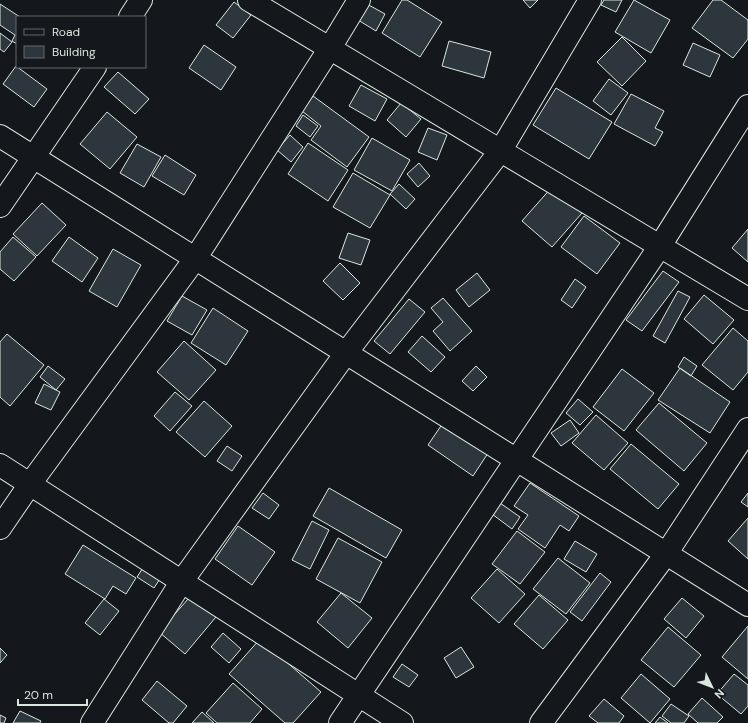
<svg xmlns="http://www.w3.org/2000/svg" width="748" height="723" viewBox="0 0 748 723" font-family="'DM Sans',sans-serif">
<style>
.building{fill:#2c363c;stroke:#d8e6dc}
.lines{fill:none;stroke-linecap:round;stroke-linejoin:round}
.minor-casing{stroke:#d8e6dc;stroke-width:24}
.minor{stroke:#14181c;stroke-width:22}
</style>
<rect width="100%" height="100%" fill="#14181c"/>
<!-- building -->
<path class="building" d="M402,0H407L442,22L420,57L382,33Z
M523,0H538L530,8Z
M604,0H622L616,12L601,5Z
M634,0L670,20L651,53L615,32Z
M713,0H721L748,20V39L733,58L692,28Z
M234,2L251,15L233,38L216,25Z
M0,4L20,17H17V44L12,41L15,35L0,25Z
M367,4L385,14L376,31L358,20Z
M0,33L12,42L4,52L0,49Z
M622,37L646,61L622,86L597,62Z
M449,41L491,52L484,78L442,66Z
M693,43L720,55L710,77L683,65Z
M204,45L236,67L221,90L189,68Z
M16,66L47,89L34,107L3,84Z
M118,72L149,99L135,114L104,87Z
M609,79L628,93L611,115L593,101Z
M361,85L387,99L375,121L349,106Z
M556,88L612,122L589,159L533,125Z
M631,94L664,111L655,128L663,132L655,146L614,124Z
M313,96L369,137L347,167L311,140L321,126L302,111Z
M401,103L421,119L406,137L387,120Z
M107,112L137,137L110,169L80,144Z
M303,115L318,126L310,137L296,126Z
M428,128L447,135L437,160L418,152Z
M290,135L303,147L291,162L277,150Z
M372,138L410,160L392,191L354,170Z
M308,143L348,170L328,201L288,174Z
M137,144L161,157L144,187L120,173Z
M165,155L196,175L184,195L152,176Z
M419,163L430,176L418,187L407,174Z
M353,173L390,195L370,228L333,207Z
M399,184L415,199L406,209L390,194Z
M552,187L582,213L552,247L522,221Z
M42,203L66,225L37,256L13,234Z
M584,216L620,243L597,274L561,247Z
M748,229V262L732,248Z
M348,233L370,240L361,265L339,258Z
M13,237L36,257L14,281L0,269V252Z
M69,237L98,258L82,282L52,261Z
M113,249L141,265L117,307L89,291Z
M340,263L360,283L343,300L323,281Z
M663,271L679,282L642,331L626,320Z
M477,273L490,290L469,307L456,290Z
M575,279L586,287L572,308L561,300Z
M678,291L690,297L665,343L653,336Z
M704,295L734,320L713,344L684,319Z
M182,296L207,310L192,335L167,321Z
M443,298L472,331L450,351L433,331L443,322L431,308Z
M409,299L425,312L390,354L374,341Z
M213,308L248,331L226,365L191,343Z
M733,328L748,341V372L733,390L702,365Z
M7,334L44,365L10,406L0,397V342Z
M422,336L445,357L431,372L408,352Z
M184,341L216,370L189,400L157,372Z
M684,357L697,366L691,376L678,367Z
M48,366L65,379L56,390L40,377Z
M476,366L487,377L473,391L462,381Z
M680,368L730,402L710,433L658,400Z
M622,369L654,393L624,431L593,407Z
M44,384L60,392L51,410L35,403Z
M175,392L192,406L170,431L154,416Z
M578,399L593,412L580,425L566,413Z
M204,401L232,426L205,457L176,432Z
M659,403L707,443L684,471L636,430Z
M596,415L628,443L604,470L572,443Z
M447,417L492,447L473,476L428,445Z
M570,420L579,433L561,446L551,433Z
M631,444L679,484L658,509L610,469Z
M227,446L242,456L232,471L217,461Z
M530,483L579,516L569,531L560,525L545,548L518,529L528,515L514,506Z
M329,488L402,530L386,558L313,516Z
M263,493L279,505L269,519L252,508Z
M748,493V507L741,502Z
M500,503L520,517L512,529L492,514Z
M748,518V559L728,541Z
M312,521L329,530L310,569L292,560Z
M238,526L275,552L252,585L215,559Z
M517,531L545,552L520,584L492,564Z
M338,538L382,562L360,603L316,579Z
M575,541L597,554L586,572L564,559Z
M83,545L136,578L126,594L113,586L105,599L65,574Z
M558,558L590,583L566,614L533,589Z
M148,560L165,571L154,588L137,577Z
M497,569L525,594L499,623L471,598Z
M600,573L611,582L582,621L570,612Z
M196,590L221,611L185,654L159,632Z
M341,593L372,618L348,648L317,622Z
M539,595L568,620L543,649L514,624Z
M682,598L704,616L686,638L664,619Z
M104,599L119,611L100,635L85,623Z
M748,626V679L722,657Z
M668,627L701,655L674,687L641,660Z
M223,633L241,649L229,663L211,647Z
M260,639L321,692L293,723H285L229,674Z
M461,647L474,667L456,678L444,658Z
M0,648L7,655L0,663Z
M402,664L418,675L409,687L393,677Z
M641,674L670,699L650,723L621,698Z
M734,674L748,685V706L741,714L717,694Z
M157,681L187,706L173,723H169L142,700Z
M233,683L262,709L250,723H217L206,713Z
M702,698L723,717L717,723H698L688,714Z
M604,699L624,716L619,723H598L589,716Z
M671,704L689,716L684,723H671L662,716Z
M20,711L41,721L40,723H13Z
M202,712L214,723H192Z
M0,715L6,718L4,723H0Z
M660,717L668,723H655Z"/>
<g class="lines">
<!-- minor casing -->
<g class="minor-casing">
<path id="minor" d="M249,0L748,299
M130,17L141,0
M0,136L748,605
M0,206L95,67
M0,465L402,723
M0,528L30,484L195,259L330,48L359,0
M92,723L182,581L346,353L501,150L590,0
M340,723L660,246L748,106
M541,723L666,554L748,429"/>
</g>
<!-- minor -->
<use href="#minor" class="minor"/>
</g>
<!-- legend -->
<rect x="16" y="16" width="130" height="52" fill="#14181c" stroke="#626a69"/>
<rect x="24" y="29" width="20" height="6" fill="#14181c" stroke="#626a69"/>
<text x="52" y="36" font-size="12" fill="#d8e6dc">Road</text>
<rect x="24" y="46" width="20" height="12" fill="#2c363c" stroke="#626a69"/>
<text x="52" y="56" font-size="12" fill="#d8e6dc">Building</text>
<!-- north arrow -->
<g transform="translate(712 687) rotate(133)" stroke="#14181c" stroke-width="3" paint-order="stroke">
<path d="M0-3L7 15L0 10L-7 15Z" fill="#d8e6dc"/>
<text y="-6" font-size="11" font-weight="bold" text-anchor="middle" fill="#d8e6dc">N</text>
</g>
<!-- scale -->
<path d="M18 699v6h69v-6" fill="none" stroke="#d8e6dc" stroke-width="2"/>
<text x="24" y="699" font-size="12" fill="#d8e6dc" stroke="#14181c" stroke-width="3" paint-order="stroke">20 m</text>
</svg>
